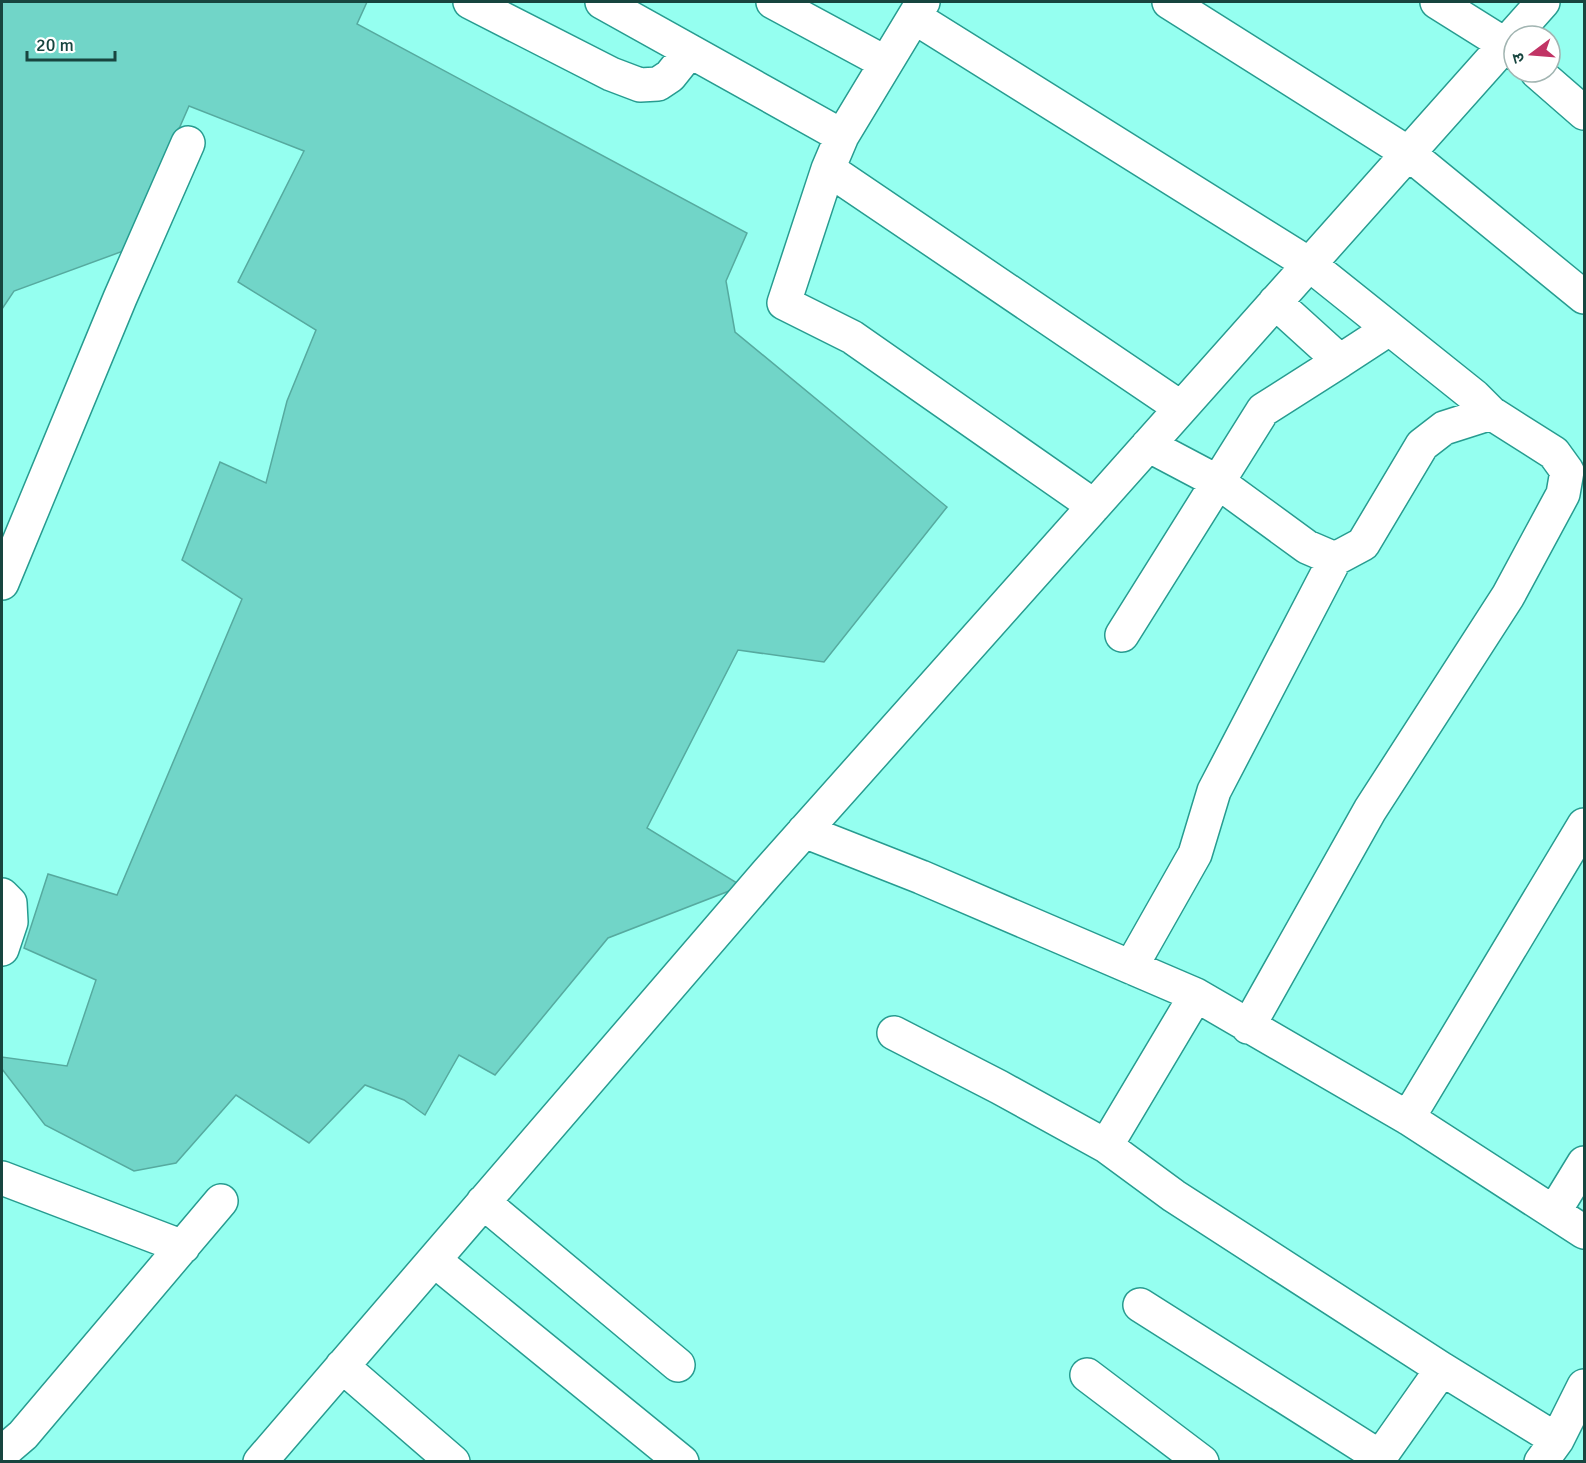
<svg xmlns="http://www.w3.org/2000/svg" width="1586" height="1463" viewBox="0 0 1586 1463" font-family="Signika,'Noto Sans Devanagari',sans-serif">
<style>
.water{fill:#71d5c8;stroke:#56aa9f;stroke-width:1.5}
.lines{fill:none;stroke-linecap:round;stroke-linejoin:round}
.minor-casing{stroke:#279c90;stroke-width:36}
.minor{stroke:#fff;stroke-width:33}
</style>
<rect width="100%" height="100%" fill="#95fff0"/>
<!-- water -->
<path class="water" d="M2,2H367L357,24L747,233L726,281L735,332L947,507L824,662L738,650L647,828L742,886L608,938L495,1075L459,1055L425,1115L404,1100L365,1085L309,1143L236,1095L176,1163L134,1171L45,1125L2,1069V1057L67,1066L96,980L24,948L48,874L117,895L242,599L182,560L220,462L266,483L287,401L316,330L238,282L304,151L189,106L126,250L14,291L2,309Z"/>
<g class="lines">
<!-- minor casing -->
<g class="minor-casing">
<path id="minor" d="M470,2L611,74L640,85L658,84L670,76L690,51
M602,2L842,136
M773,2L886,63
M923,2L842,136L828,169L784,303L852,337L1094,506
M1169,2L1408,153L1584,297
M1437,2L1504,44L1514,53
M914,17L1309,264L1474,396L1491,413L1554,453L1567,471L1563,494L1508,596L1370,810L1248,1027
M1537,72L1584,113
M828,169L1181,408
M1340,361L1389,329
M1148,445L1218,482L1307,547L1335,559L1363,544L1422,445L1444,428L1491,413
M2,583L120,298L188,143
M1122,635L1263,410L1340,361L1275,302
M804,831L921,877L1196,995L1408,1118L1584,1232
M2,895L10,903L11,922L2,949
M1131,967L1195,854L1214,791L1335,559
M894,1033L999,1087L1106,1146L1174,1196L1442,1369L1380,1457
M1408,1118L1584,825
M1106,1146L1196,995
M2,1178L183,1247
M483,1202L678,1365
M1554,1212L1584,1163
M434,1260L682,1462
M1140,1305L1380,1457L1377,1462
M342,1366L453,1462
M1442,1369L1557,1440
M1087,1375L1202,1462
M2,1453L23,1435L221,1201
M260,1462L767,873L1543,2
M1541,1462L1557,1440L1584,1386"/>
</g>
<!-- minor -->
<use href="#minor" class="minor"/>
</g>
<!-- border -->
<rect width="1586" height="1463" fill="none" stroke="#17453f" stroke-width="6"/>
<!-- north arrow -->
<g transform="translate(1532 54) rotate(254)"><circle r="28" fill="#ffffff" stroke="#a2b5b2" stroke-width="1.5"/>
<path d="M0-4.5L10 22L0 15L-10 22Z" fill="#c13465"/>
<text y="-9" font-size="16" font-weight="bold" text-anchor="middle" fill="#17453f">उ</text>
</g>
<!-- scale -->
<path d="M27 51v9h88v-9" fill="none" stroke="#17453f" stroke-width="3"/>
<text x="36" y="51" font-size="18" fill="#17453f" stroke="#ffffff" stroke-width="4.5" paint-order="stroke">20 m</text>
</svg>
